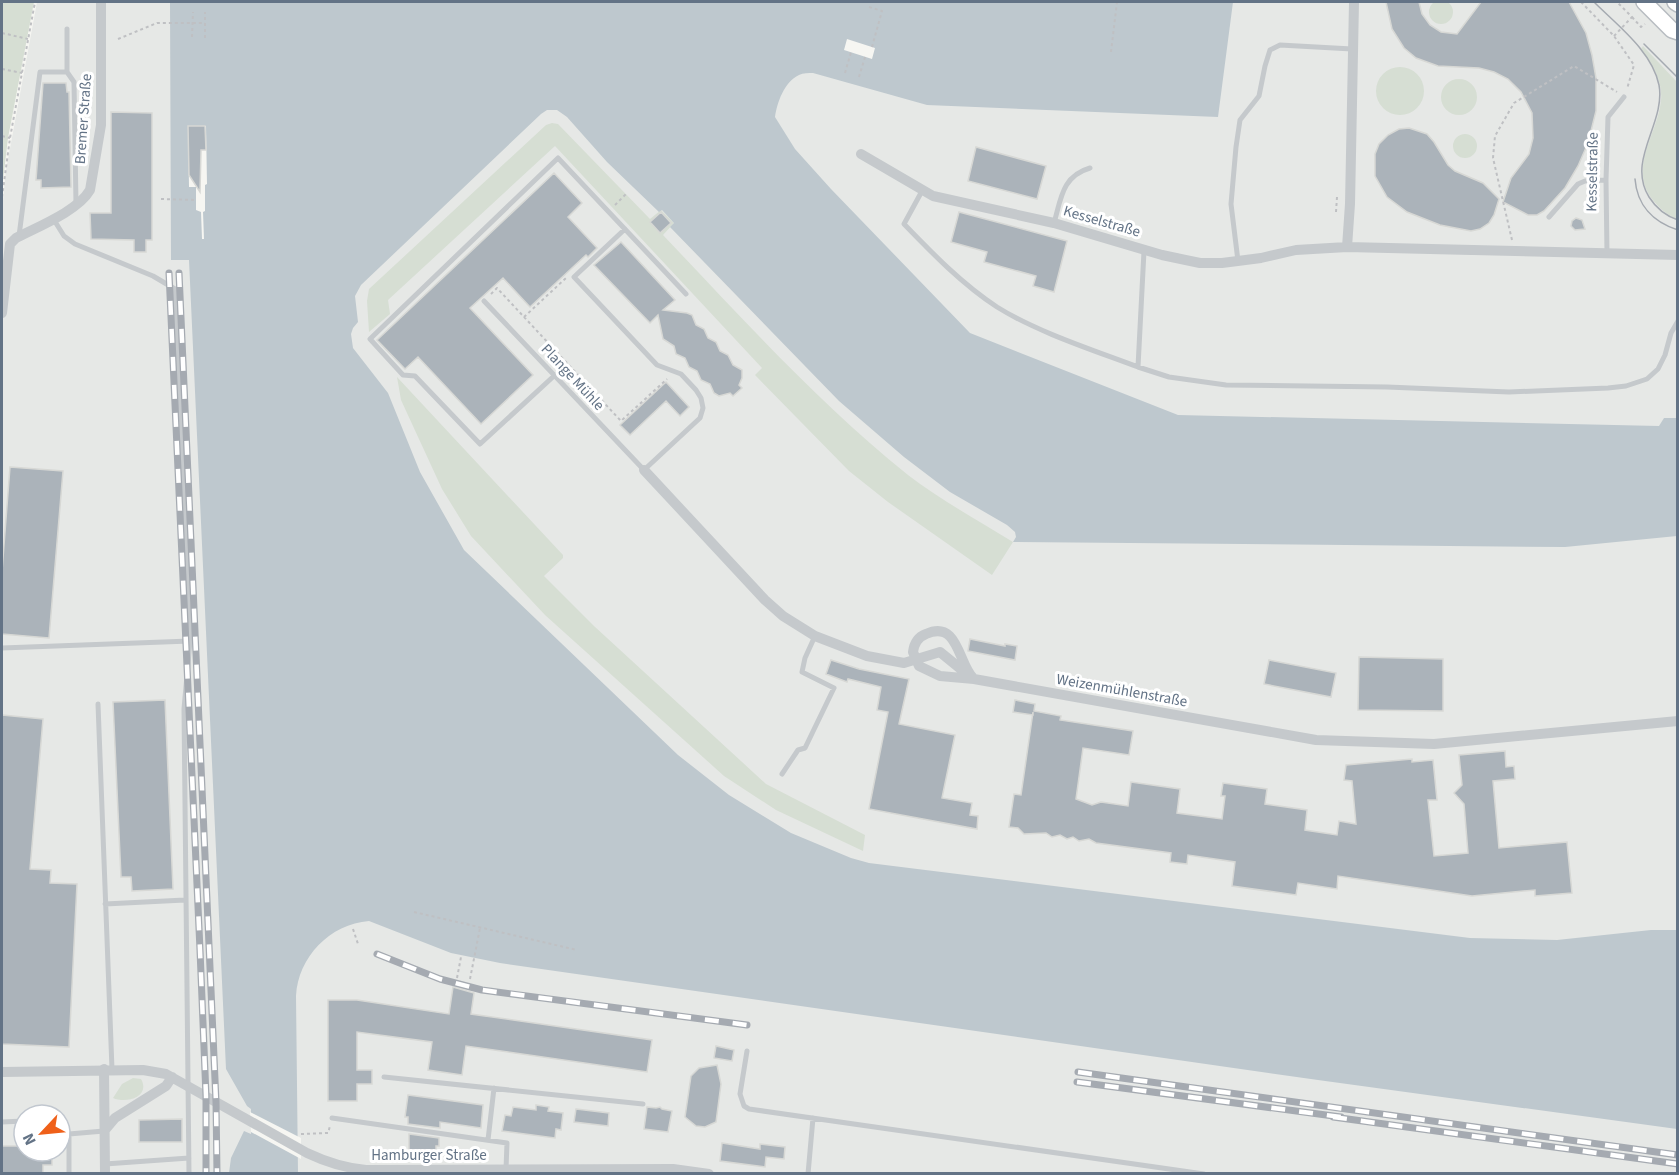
<svg xmlns="http://www.w3.org/2000/svg" width="1679" height="1175" viewBox="0 0 1679 1175" font-family="'Source Sans 3',sans-serif">
<style>
.built{fill:#e6e8e6;fill-rule:evenodd}
.green{fill:#d6ded3}
.water{fill:#bec8ce}
.pier{fill:#f6f6f2}
.building{fill:#abb3ba;stroke:#d7d8d5;stroke-width:1.5}
.lines{fill:none;stroke-linecap:round;stroke-linejoin:round}
.secondary-casing{stroke:#b7bcc1;stroke-width:18}
.path{stroke:#bfc0c3;stroke-width:2;stroke-dasharray:3 3;stroke-linecap:butt}
.service{stroke:#c5c9cc;stroke-width:5}
.minor{stroke:#c5c9cc;stroke-width:10}
.secondary{stroke:#fff;stroke-width:15}
.tram{stroke:#a5aab1;stroke-width:1.5}
.rail-casing{stroke:#a5aab1;stroke-width:7}
.rail{stroke:#fff;stroke-width:4.5;stroke-dasharray:14;stroke-linecap:butt}
.labels{text-anchor:middle;stroke-width:6;stroke-linejoin:round;paint-order:stroke}
.street-label{font-size:15px;fill:#637386;stroke:#fff}
</style>
<rect width="100%" height="100%" fill="#f6f6f2"/>
<!-- built -->
<path class="built" d="M37,2H1677V1173L2,1174V210L6,170ZM24,1115H60V1151H24Z"/>
<!-- green -->
<path class="green" d="M1429 12a12 12 0 1 1 24 0a12 12 0 1 1-24 0Z
M2,2H34L8,138L2,189Z
M1643,46L1677,82V219C1667,215 1659,208 1652,199C1628,168 1658,133 1661,100C1663,81 1652,64 1641,49Z
M1376 91a24 24 0 1 1 48 0a24 24 0 1 1-48 0Z
M1441 97a18 18 0 1 1 36 0a18 18 0 1 1-36 0Z
M552,123L558,124L650,219L661,210L674,223L663,235C741,317 819,404 908,475C939,499 979,521 1013,542L992,575L888,502L849,471L755,375L762,368L555,146L388,300L390,314L369,332L367,301L369,289L546,125Z
M1453 146a12 12 0 1 1 24 0a12 12 0 1 1-24 0Z
M397,377L563,555V558L544,576L594,626L766,784L865,835L863,851L776,810L724,776L545,615L471,536L442,489L401,400Z
M133,1078L141,1079C151,1097 126,1104 113,1098L122,1084Z"/>
<!-- water -->
<path class="water" d="M170,2H1233L1218,117L927,105L813,73C809,73 803,73 799,75C784,82 777,103 775,117L795,149L831,189L970,333L1178,415L1659,426L1664,418H1677V536L1565,547L1013,542L1016,537L1015,532L1007,525L950,492L904,457L839,401L670,227L674,223L662,210L659,212L607,162L567,117L557,110H547L541,114L361,285L355,296L358,322L353,328L351,334L353,348L388,393L420,472L464,550L678,755L729,795L791,833L851,858L869,863L1470,938L1557,940L1651,930H1677V1129L1318,1080L500,963L451,953L369,921C330,924 298,957 296,996L298,1173H229L231,1158L244,1131L251,1134V1109L247,1106L226,1069L189,260H171Z"/>
<!-- pier -->
<path class="pier" d="M847,39L875,48L872,59L844,50Z
M188,126H206L207,184L205,185V211L203,212L204,239H202L201,212L196,210V187H189Z
M250,1112L301,1138V1159L251,1132Z"/>
<!-- building -->
<path class="building" d="M1386,2H1419L1422,14L1430,25L1441,32L1457,34L1481,2H1569L1586,33L1592,55L1596,78V111L1588,143L1578,166L1565,188L1544,211L1537,215H1528L1503,202L1511,178L1529,154L1533,138L1532,113L1521,92L1508,79L1494,72L1479,68L1438,66L1416,58L1404,48L1392,29Z
M43,83H66L67,92H69L71,187L41,188V180H36Z
M111,112L152,113V240H146V252H134V240L91,239L90,213H111Z
M188,126H205L206,150H201L200,192L189,175Z
M1409,128L1427,134L1434,142L1448,165L1455,171L1483,183L1499,199L1494,215L1489,223L1480,229L1471,231L1440,225L1407,212L1387,197L1375,176V154L1379,144L1388,135L1399,129Z
M976,147L1046,166L1037,199L968,181Z
M554,173L582,203L568,217L597,248L588,257L586,255L530,307L503,278L470,308L533,375L481,424L418,357L405,369L377,340Z
M661,212L671,223L660,233L650,222Z
M959,212L1067,241L1054,292L1033,286L1036,276L984,262L987,252L951,242Z
M1576,218L1582,220L1585,229L1575,230L1571,226L1572,221Z
M621,242L675,300L663,310L687,313L692,315L696,325L704,329L708,338L716,342L720,351L728,355L733,365L742,370V378L739,385L742,388L733,396L730,393L719,396L714,393L710,384L701,380L697,371L689,367L685,358L676,354L674,346L663,339L658,315L650,323L594,265Z
M666,382L689,407L680,416L666,401L630,435L620,425Z
M10,467L63,471L49,638L2,634V571Z
M970,639L1005,646V644L1017,646L1015,660L968,651Z
M1359,657L1443,659V711L1358,710Z
M831,660L859,669L909,679L899,724L955,735L942,798L972,803L970,815L978,816L977,829L869,809L888,712L877,710L881,687L848,679L847,682L826,674Z
M1269,660L1336,673L1331,697L1264,684Z
M165,700L173,889L132,891L131,877H121L113,702Z
M1015,700L1035,704L1034,711L1061,716L1060,720L1133,731L1129,755L1083,748L1076,799L1092,805L1101,802L1128,806L1131,782L1180,789L1177,813L1222,819L1225,796H1221L1223,783L1267,789L1265,804L1307,810L1305,830L1337,835L1339,821L1356,824L1352,781L1344,780L1346,765L1412,759V762L1433,760L1437,800H1428L1434,856L1468,853L1464,804L1454,793L1462,785L1459,755L1505,751L1506,767L1514,766L1515,779L1493,781L1499,848L1567,842L1572,893L1535,896V890L1472,896L1338,876L1337,889L1298,883L1296,895L1232,886L1235,862L1188,855L1187,864L1178,863L1170,862L1171,853L1096,843L1089,839L1079,841L1073,837L1067,839L1060,835L1052,837L1046,833L1024,834L1018,828L1009,827L1014,794L1021,795L1033,712V715L1013,712Z
M2,715L43,719L30,869L51,870L50,883L77,884L69,1047L2,1044Z
M453,987L474,993L471,1014L652,1040L647,1072L466,1046L462,1075L428,1070L432,1042L357,1032V1070H372V1084H357V1101H328V1000H357L449,1014Z
M716,1046L734,1050L732,1061L714,1058Z
M717,1065L721,1084L716,1122L705,1127L696,1126L685,1117L691,1076L699,1068Z
M408,1095L483,1105L481,1128L440,1122V1128L408,1124V1117H405Z
M536,1105L549,1107L548,1111L563,1113L561,1130L556,1129L555,1138L502,1131L505,1115L511,1116L513,1107L536,1110Z
M647,1107L656,1108L660,1107L662,1109L672,1111L668,1132L644,1129Z
M576,1109L609,1113L608,1126L574,1122Z
M182,1119V1142H139V1120Z
M409,1134L439,1138V1146H436V1154H409Z
M722,1143L760,1149V1144L785,1147L784,1159L766,1157L765,1167L720,1161Z
M2,1146H24V1151H52V1165H43V1173H2Z"/>
<g class="lines">
<!-- secondary casing -->
<g class="secondary-casing">
<path id="secondary" d="M1644,2L1672,30L1678,32
M1675,2L1678,4"/>
</g>
<!-- path -->
<path class="path" d="M1581,2L1614,36L1634,65L1627,89
M869,7L882,11L872,47
M1632,17L1641,27L1645,24
M2,33L28,39
M1614,36L1632,17L1617,2
M192,37L193,12
M205,38V12
M118,39L157,23H205
M1111,52L1117,2
M2,69L22,73
M845,73L851,52
M859,77L865,57
M2,136L10,138
M2,197L10,138L35,2
M161,199L196,200
M615,205L626,194
M1336,212L1337,197
M1512,240L1493,158L1495,136L1514,103L1574,66L1617,92
M491,294L497,288L621,421L667,379
M524,317L566,278
M414,912L577,950
M353,929L358,944
M457,978L461,957
M470,979L480,928
M301,1134L328,1133L330,1126"/>
<!-- service -->
<path class="service" d="M67,29V72L74,82L76,204
M922,191L904,224C933,254 962,284 997,307C1037,332 1093,350 1138,367L1144,251
M1549,217L1578,184L1585,181L1606,180
M54,220L64,236L75,244L153,276L175,289L190,641
M1054,223C1061,199 1062,176 1090,168
M19,236L40,72H67
M1607,254L1606,180L1608,117L1624,97
M1238,261L1231,204L1236,147L1240,120L1259,96L1265,66L1270,50L1280,45L1352,49
M484,301L644,470L700,418L703,408L701,398L696,390L681,374L657,365L574,277L625,229
M1138,367L1169,377L1226,385L1387,387L1509,392L1608,388L1626,386L1647,379L1658,369L1665,355L1671,333L1678,321
M555,375L480,444L415,376L403,375L370,339L558,158L686,294
M2,648L190,641L184,709L189,1174
M98,704L112,1069
M782,774L798,750L805,748L834,688L802,672L805,658L815,636
M105,904L185,900
M747,1051L740,1094L744,1106L749,1109L1204,1174
M384,1077L643,1104
M332,1118L507,1143L506,1169
M2,1122L24,1121
M60,1129L69,1134L104,1131
M69,1134V1174
M488,1140L494,1088
M105,1164L189,1158
M808,1174L813,1118"/>
<!-- minor -->
<path class="minor" d="M861,154L933,196L1054,223L1162,255L1200,263H1222L1261,258L1296,250L1347,247L1678,255
M1347,247L1350,204L1354,2
M2,313L10,244L16,238C37,227 78,211 90,190L101,125V2
M644,470L765,600L783,616L815,636L867,656L904,663L940,652L967,674
M974,679C958,665 959,619 926,634C918,637 914,644 913,652L919,666L940,676L974,679L1316,740L1434,744L1678,721
M104,1069L105,1174
M2,1072L143,1070L166,1074L307,1153C326,1162 344,1168 366,1170L673,1169L709,1174
M104,1131L115,1118L166,1086L172,1077"/>
<!-- secondary -->
<use href="#secondary" class="secondary"/>
<!-- tram -->
<path class="tram" d="M1594,2C1617,25 1652,51 1659,85C1666,123 1626,160 1649,197C1656,208 1666,216 1678,220
M1644,44L1678,78
M1635,179C1637,205 1653,222 1678,230"/>
<!-- rail casing -->
<g class="rail-casing">
<path id="rail" d="M169,273L200,950L206,1096V1174
M179,273L216,1102L217,1174
M377,954L440,979L482,990L747,1025
M1078,1072L1678,1155
M1077,1082L1341,1117
M1333,1117L1678,1164"/>
</g>
<!-- rail -->
<use href="#rail" class="rail"/>
</g>
<g class="labels">
<!-- street labels -->
<g class="street-label">
<text transform="translate(83 119) rotate(-86)" y="5">Bremer Straße</text>
<text transform="translate(1592 172) rotate(-89)" y="5">Kesselstraße</text>
<text transform="translate(1102 221) rotate(16)" y="5">Kesselstraße</text>
<text transform="translate(573 377) rotate(47)" y="5">Plange Mühle</text>
<text transform="translate(1122 690) rotate(10)" y="5">Weizenmühlenstraße</text>
<text x="429" y="1160">Hamburger Straße</text>
</g>
</g>
<!-- border -->
<rect width="1679" height="1175" fill="none" stroke="#637386" stroke-width="6"/>
<!-- north arrow -->
<g transform="translate(42 1133) rotate(244)"><circle r="28" fill="#ffffff" stroke="#c1c7cf" stroke-width="1.5"/>
<path d="M0-4.5L10 22L0 15L-10 22Z" fill="#ef6019"/>
<text y="-9" font-size="16" font-weight="bold" text-anchor="middle" fill="#637386">N</text>
</g>
</svg>
